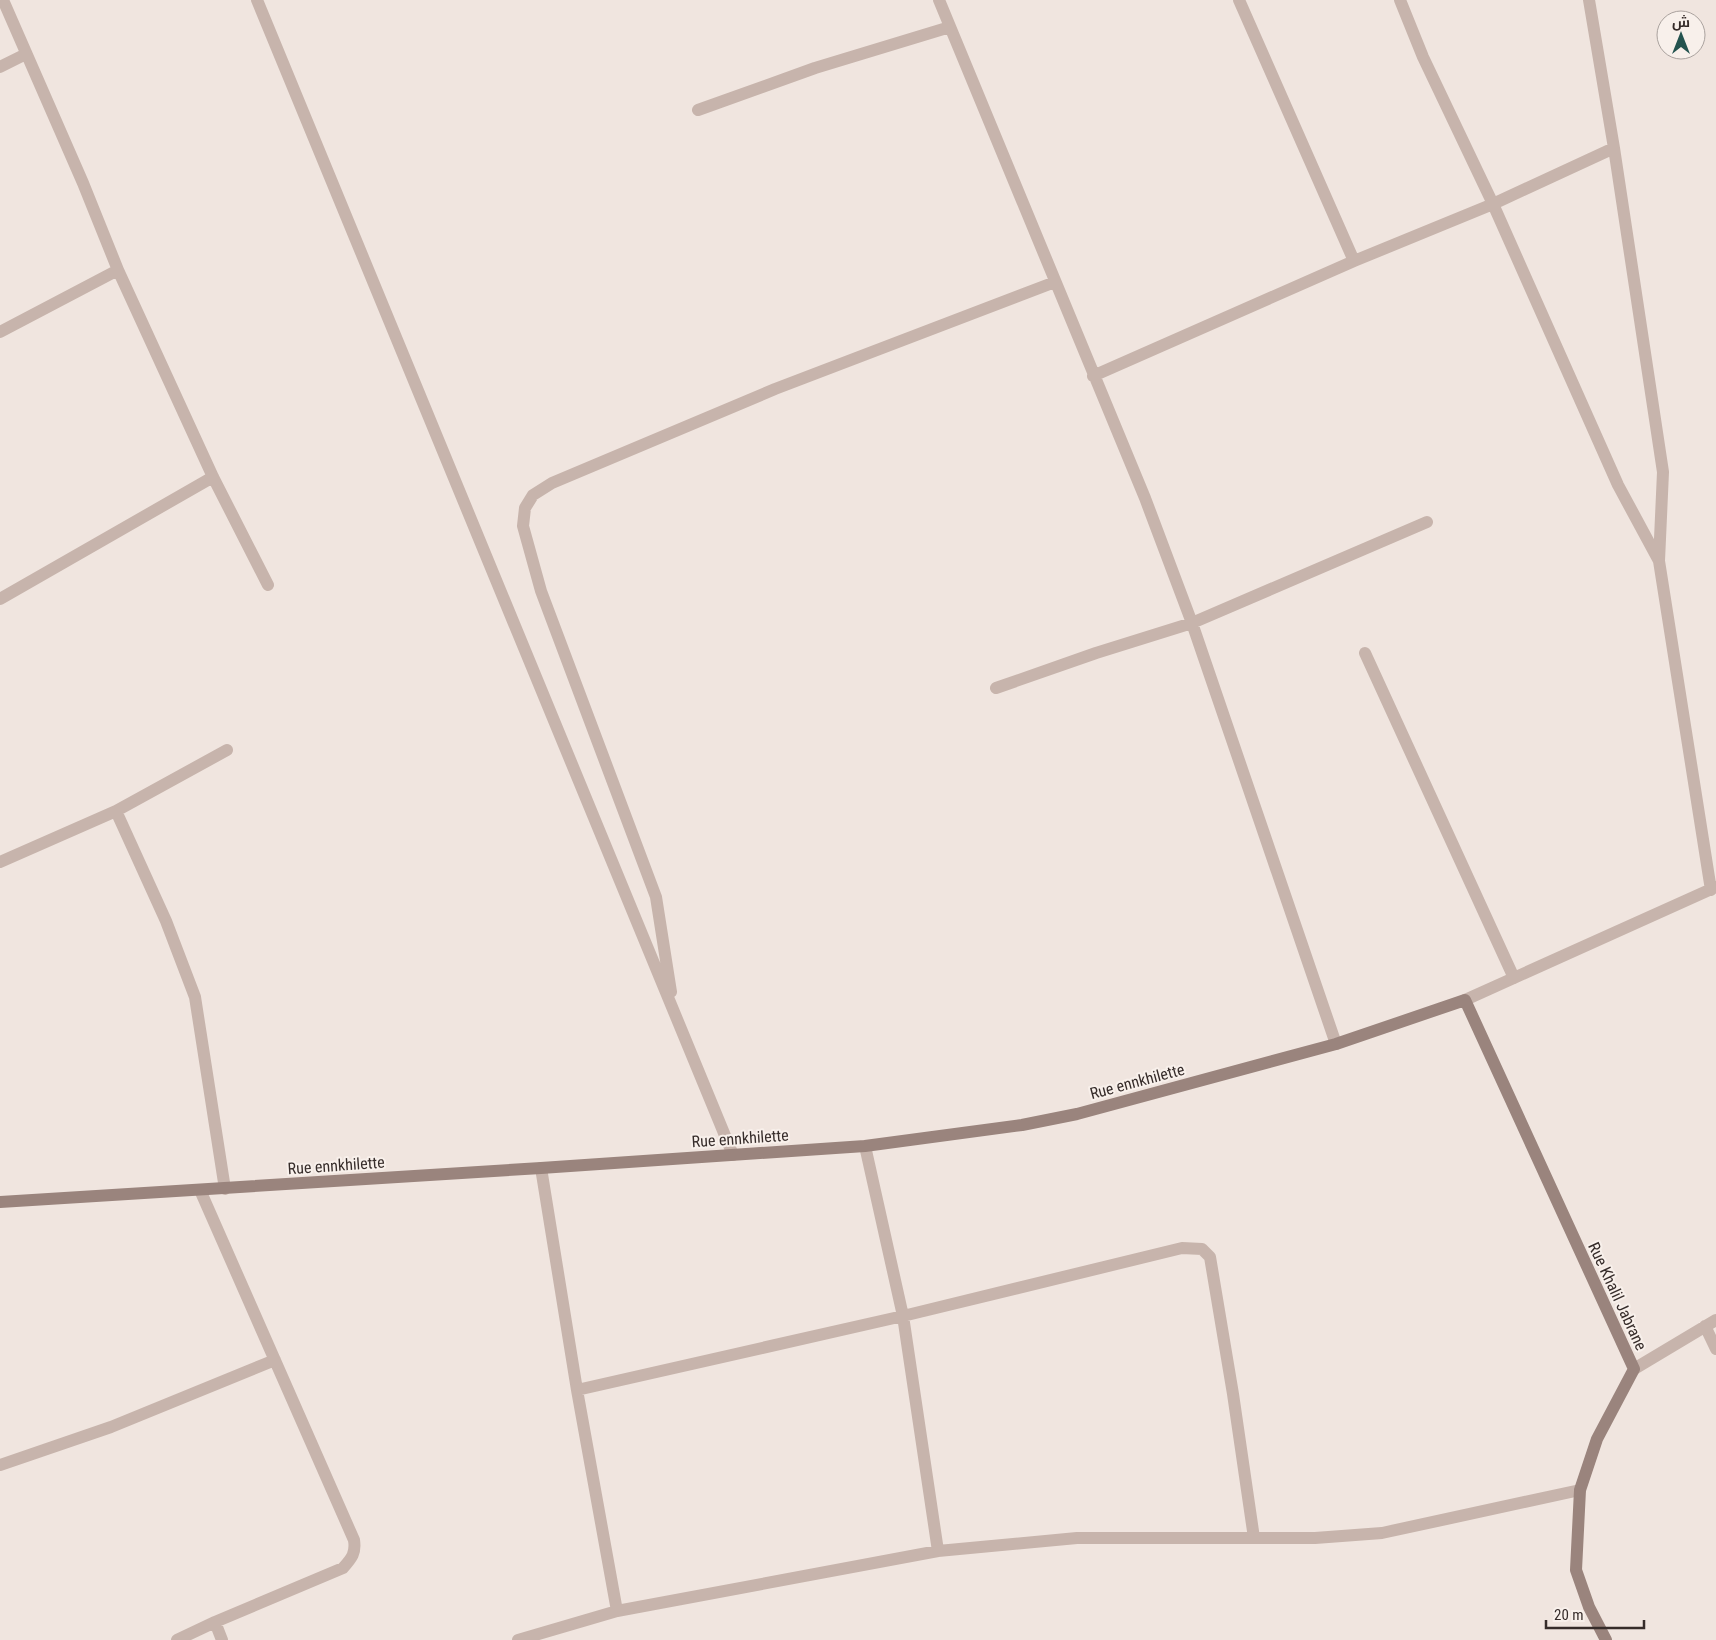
<svg xmlns="http://www.w3.org/2000/svg" width="1716" height="1640" viewBox="0 0 1716 1640" font-family="'Roboto Condensed',Cairo,sans-serif">
<style>
.lines{fill:none;stroke-linecap:round;stroke-linejoin:round}
.street{stroke:#c7b4ac;stroke-width:12}
.secondary{stroke:#9a847d;stroke-width:12}
.labels{text-anchor:middle;stroke-width:4;stroke-linejoin:round;paint-order:stroke}
.street-label{font-size:16px;fill:#362c2a;stroke:#f8f0eb}
</style>
<rect width="100%" height="100%" fill="#f0e5df"/>
<g class="lines">
<!-- street -->
<path class="street" d="M3,0L83,183L118,270L213,477L268,585
M257,0L733,1155
M939,0L1145,498L1192,623L1336,1044
M1239,0L1354,261
M1400,0L1423,57L1493,204L1618,485L1659,561
M1589,0L1614,148L1663,472L1659,561L1711,890
M0,67L26,54
M698,110L815,68L950,27
M0,332L118,270
M1093,376L1354,261L1493,204L1614,148
M0,599L213,477
M1365,653L1514,978
M996,688L1096,653L1192,623L1427,522
M116,811L166,921L195,997L225,1189
M0,862L116,811L227,750
M671,992L656,897L541,591L523,526L525,508L533,495L552,483L775,389L1055,282
M1465,1000L1716,887
M865,1146L903,1316L938,1551
M541,1168L577,1390L617,1611
M1705,1326L1716,1349
M1634,1369L1716,1320
M577,1390L903,1316L1182,1248L1202,1249L1210,1257L1233,1394L1254,1538
M0,1465L111,1427L275,1360
M215,1622L222,1640
M177,1640L215,1622L343,1568C352,1558 356,1553 354,1540L200,1190
M518,1640L617,1611L938,1551L1077,1538H1315L1382,1533L1580,1490"/>
<!-- secondary -->
<path class="secondary" d="M0,1202L541,1168L865,1146L1022,1125L1077,1114L1336,1044L1465,1000L1634,1369L1597,1439L1580,1490L1576,1570L1589,1607L1606,1640"/>
</g>
<g class="labels">
<!-- street labels -->
<g class="street-label">
<text transform="translate(1137 1081) rotate(-15)" y="6">Rue ennkhilette</text>
<text transform="translate(740 1138) rotate(-4)" y="6">Rue ennkhilette</text>
<text transform="translate(336 1165) rotate(-4)" y="6">Rue ennkhilette</text>
<text transform="translate(1618 1296) rotate(65)" y="6">Rue Khalil Jabrane</text>
</g>
</g>
<!-- north arrow -->
<g transform="translate(1681 35)"><circle r="24" fill="#f8f0eb" stroke="#aaa29e"/>
<path d="M0-4L9 19L0 12L-9 19Z" fill="#24534f"/>
<text y="-8" font-size="14" font-weight="bold" text-anchor="middle" fill="#362c2a">ش</text>
</g>
<!-- scale -->
<path d="M1546 1620v8h98v-8" fill="none" stroke="#362c2a" stroke-width="2.5"/>
<text x="1554" y="1620" font-size="15" fill="#362c2a" stroke="#f8f0eb" stroke-width="4" paint-order="stroke">20 m</text>
</svg>
